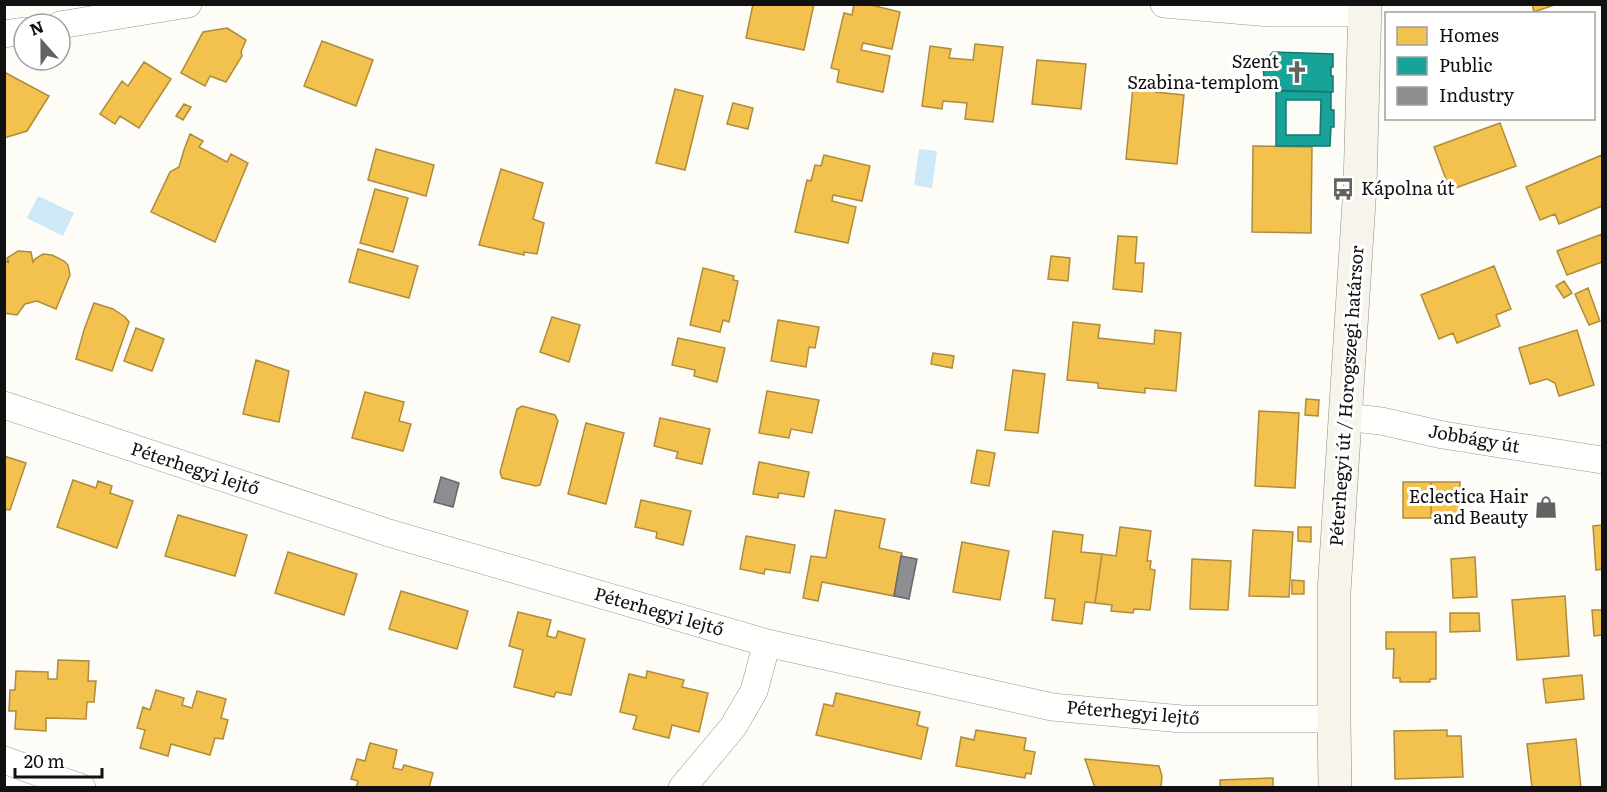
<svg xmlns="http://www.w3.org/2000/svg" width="1607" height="792" viewBox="0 0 1607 792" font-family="Literata,serif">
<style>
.water{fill:#cde8f7}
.homes{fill:#f2c14e;stroke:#ae8c3c;stroke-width:1.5}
.public{fill:#17a398;stroke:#157770;stroke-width:1.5;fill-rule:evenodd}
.industry{fill:#8d8d92;stroke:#68686b;stroke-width:1.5}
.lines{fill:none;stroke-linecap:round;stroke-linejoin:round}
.street-casing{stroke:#979795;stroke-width:28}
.secondary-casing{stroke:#8e8d8b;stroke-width:34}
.street{stroke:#fffffe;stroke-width:27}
.secondary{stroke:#f6f4eb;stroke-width:33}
.labels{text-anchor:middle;stroke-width:6;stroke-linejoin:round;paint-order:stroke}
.poi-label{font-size:18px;fill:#111;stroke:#fff;text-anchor:end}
.street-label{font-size:18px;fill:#111;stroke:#fff}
</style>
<rect width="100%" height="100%" fill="#fdfcf7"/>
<!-- water -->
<path class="water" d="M919,149L937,151L932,188L914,185Z
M38,196L74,213L63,236L27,218Z"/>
<!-- homes -->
<path class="homes" d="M753,4H814L804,50L746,38Z
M854,4H867L900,12L892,49L863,43L861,50L890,56L883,92L837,82L839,70L831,68L844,13L852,15Z
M1532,4H1557L1534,12Z
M227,28L246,40L241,52L242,56L226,82L210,76L205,86L181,73L203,32Z
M322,41L373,60L356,106L304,86Z
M975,44L1003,47L993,122L965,119L967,103L943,101L942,109L922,106L930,46L951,49L949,58L973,60Z
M1037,60L1086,64L1081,109L1032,104Z
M144,62L171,79L139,128L120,116L115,124L100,114L122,81L128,86Z
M4,72L49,96L27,131L4,138Z
M1133,87L1155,89V92L1184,95L1177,164L1126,159Z
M675,89L703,96L685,170L656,163Z
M733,103L753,108L748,129L727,124Z
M184,104L191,107L183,120L176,116Z
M1500,123L1516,166L1450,190L1434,147Z
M190,134L203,141L199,147L227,162L231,154L248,163L215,242L151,212L170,172L179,167L184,150Z
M1253,146L1312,147L1311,233L1252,232Z
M376,149L434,165L426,196L368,180Z
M824,155L870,166L862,201L833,195L832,201L856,207L848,243L795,232L807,180L811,181L815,165L821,166Z
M1602,155V206L1559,224L1555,214L1540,220L1526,187Z
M501,169L543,183L533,219L544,223L537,254L524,252V255L479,245Z
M375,189L408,198L393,252L360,243Z
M1602,234V262L1567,275L1557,251Z
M1118,236L1137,237L1135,263H1144L1142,292L1113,289Z
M358,249L418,266L409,298L349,282Z
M18,251L31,252L33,262L35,259L43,254L52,255L64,261L68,265L70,275L56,309L37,301L25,304L17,315L4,313V265L7,261L9,263L7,258Z
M1051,256L1070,258L1068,281L1048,279Z
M1494,266L1511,309L1496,315L1500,326L1457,343L1453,333L1439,339L1421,295Z
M703,268L734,276L733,280L738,281L729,322L723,320L720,332L690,325Z
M1564,281L1572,293L1564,298L1556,286Z
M1588,288L1600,321L1589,325L1575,294Z
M94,303L113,309L125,317L129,322L112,371L76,359L84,330Z
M552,317L580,325L569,362L540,352Z
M778,320L819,327L815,348L809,347L806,367L771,361Z
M1073,322L1100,325L1098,338L1154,344L1155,330L1181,333L1176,391L1145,388V393L1098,388V383L1067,380Z
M136,328L164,339L152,371L124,361Z
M1577,330L1594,385L1559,396L1555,383L1547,379L1530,384L1519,348Z
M678,338L725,348L717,382L694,376L695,370L672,365Z
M933,353L954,356L952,368L931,364Z
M256,360L289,371L279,422L243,414Z
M1013,370L1045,374L1038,433L1005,430Z
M767,391L819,400L812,433L791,429L789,438L759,433Z
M365,392L404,402L399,421L411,424L403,451L352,438Z
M1306,399L1319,400L1318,416L1305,415Z
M522,406L555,415L558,421L540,485L536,486L502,478L500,472L517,409Z
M1259,411L1299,413L1295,488L1255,486Z
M660,418L710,429L702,464L676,458L678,452L654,446Z
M586,423L624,433L606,504L568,494Z
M977,450L995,453L989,486L971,483Z
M4,456L26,463L10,510L4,509Z
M759,462L809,472L804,497L779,493L778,498L753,494Z
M73,480L96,488L98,481L112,486L110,493L133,501L117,548L57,527Z
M1403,482H1431V518H1403Z
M1431,482H1460L1459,518H1431Z
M641,500L691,511L683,545L656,538L657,532L635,527Z
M835,510L885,519L879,548L902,553L894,596L822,582L818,601L803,598L811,556L826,558Z
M178,515L247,535L235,576L165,556Z
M1602,525V569L1596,570L1593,526Z
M1120,527L1151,531L1147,561H1151L1150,569L1155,570L1150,610L1134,609L1133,613L1111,611L1112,605L1095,603L1102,554L1116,556Z
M1298,527H1311V542L1298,541Z
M1253,530L1293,532L1289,597L1249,596Z
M1053,531L1083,535L1081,552L1102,554L1095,603L1085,602L1082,624L1052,620L1055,599L1045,598Z
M746,536L795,545L790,573L765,569L764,574L740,569Z
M962,542L1009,551L1000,600L953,592Z
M288,552L357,574L344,615L275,593Z
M1475,557L1477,597L1453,598L1451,559Z
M1192,559L1231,561L1228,610L1190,609Z
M1292,580L1304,581V594H1292Z
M401,591L468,611L457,649L389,629Z
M1565,596L1569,656L1517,660L1512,600Z
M1592,610H1602V635L1594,636Z
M518,612L551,620L547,636L556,638L558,631L585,639L571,695L556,692L554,697L514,687L523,650L509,646Z
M1450,613H1479L1480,631L1450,632Z
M1386,632H1436V679H1430V682H1400V678H1393L1394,649H1386Z
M58,660L89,661L88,681H96L94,702H87L86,719L46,718V731L15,729L16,711H9L10,690H15L16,671L48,672V679H57Z
M647,671L684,680L682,687L708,693L699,732L672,725L669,738L633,729L637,716L620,712L629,674L646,678Z
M1582,675L1584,699L1546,703L1543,679Z
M156,690L184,698L182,705L192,708L197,691L226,699L221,718L228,720L223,739L215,738L210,755L171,744L168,756L140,748L145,730L137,728L143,707L150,710Z
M836,693L920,712L917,725L928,728L921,759L816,735L824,704L833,706Z
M976,730L1026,738L1024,750L1035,752L1031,774L1026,773L1025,778L956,766L961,737L974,740Z
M1447,730V736H1461L1463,777L1395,779L1394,731Z
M1576,739L1581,788H1532L1527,744Z
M370,743L397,750L393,768L402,770L404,765L433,773L429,788H356L358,781L351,779L357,759L365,761Z
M1085,759L1159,766L1162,776L1161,788H1095Z
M1273,778V788H1220V780Z"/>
<!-- public -->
<path class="public" d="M1273,52L1333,54V67H1331V76H1333V92L1274,90L1264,80L1263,63Z
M1276,91L1331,92V110H1334V127H1331L1330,146H1276ZM1286,100H1321L1320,135H1286Z"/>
<!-- industry -->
<path class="industry" d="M441,477L459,483L453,507L434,502Z
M901,556L917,559L909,599L894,596Z"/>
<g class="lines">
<!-- street casing -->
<g class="street-casing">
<path id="street" d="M1164,4L1270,13H1366
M60,25L188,4
M4,34L24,31
M4,405L389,533L767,643L1052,707L1182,719H1334
M1345,417L1381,421L1443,435L1602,460
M4,760L82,788
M682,788L733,727L754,691L767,643"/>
</g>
<!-- secondary casing -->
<g class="secondary-casing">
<path id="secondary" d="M1335,788L1334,719V592L1360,186L1365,4"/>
</g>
<!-- street -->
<use href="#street" class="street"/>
<!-- secondary -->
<use href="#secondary" class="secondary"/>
</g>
<!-- icons -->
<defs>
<g id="church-bare" transform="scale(1.8)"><path d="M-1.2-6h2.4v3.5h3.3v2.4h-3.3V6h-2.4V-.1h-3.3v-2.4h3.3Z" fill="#646362" stroke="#fff" stroke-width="2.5" paint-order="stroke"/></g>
<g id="bus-bare" transform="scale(1.8)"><path d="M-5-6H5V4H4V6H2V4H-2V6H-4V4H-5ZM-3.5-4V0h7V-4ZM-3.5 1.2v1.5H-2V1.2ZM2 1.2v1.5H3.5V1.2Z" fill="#646362" stroke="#fff" stroke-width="2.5" paint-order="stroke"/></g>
<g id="shop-bare" transform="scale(1.8)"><path d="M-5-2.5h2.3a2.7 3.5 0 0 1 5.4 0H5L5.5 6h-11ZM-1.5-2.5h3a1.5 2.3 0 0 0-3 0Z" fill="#646362" stroke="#fff" stroke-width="2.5" paint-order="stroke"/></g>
</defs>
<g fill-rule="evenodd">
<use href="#church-bare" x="1297" y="72"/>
<use href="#bus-bare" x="1343" y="189"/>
<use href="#shop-bare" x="1546" y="507"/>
</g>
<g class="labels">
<!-- poi labels -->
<g class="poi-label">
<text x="1279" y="68">Szent<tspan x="1279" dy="21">Szabina-templom</tspan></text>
<text x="1361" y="195" text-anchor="start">Kápolna út</text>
<text x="1528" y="503">Eclectica Hair<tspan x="1528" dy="21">and Beauty</tspan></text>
</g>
<!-- street labels -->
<g class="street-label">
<text transform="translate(1347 396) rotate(-86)" y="6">Péterhegyi út / Horogszegi határsor</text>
<text transform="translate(1474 439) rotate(10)" y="6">Jobbágy út</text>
<text transform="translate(195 469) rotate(18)" y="6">Péterhegyi lejtő</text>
<text transform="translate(659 612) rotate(16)" y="6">Péterhegyi lejtő</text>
<text transform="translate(1133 713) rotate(5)" y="6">Péterhegyi lejtő</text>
</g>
</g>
<!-- border -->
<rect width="1607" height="792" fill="none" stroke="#111111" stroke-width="12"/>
<!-- legend -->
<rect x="1385" y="12" width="210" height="108" fill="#ffffff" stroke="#a0a0a0" stroke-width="1.5"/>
<rect x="1397" y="27" width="30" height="18" fill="#f2c14e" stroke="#a0a0a0" stroke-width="1.5"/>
<text x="1439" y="42" font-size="18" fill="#111111">Homes</text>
<rect x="1397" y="57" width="30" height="18" fill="#17a398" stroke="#a0a0a0" stroke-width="1.5"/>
<text x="1439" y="72" font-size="18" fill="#111111">Public</text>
<rect x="1397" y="87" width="30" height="18" fill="#8d8d92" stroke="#a0a0a0" stroke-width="1.5"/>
<text x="1439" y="102" font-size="18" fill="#111111">Industry</text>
<!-- north arrow -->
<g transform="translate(42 42) rotate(339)"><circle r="28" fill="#ffffff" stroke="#a0a0a0" stroke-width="1.5"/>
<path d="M0-4.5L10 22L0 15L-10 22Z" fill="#646362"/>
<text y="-9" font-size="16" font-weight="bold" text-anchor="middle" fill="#111111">N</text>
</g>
<!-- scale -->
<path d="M15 768v9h87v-9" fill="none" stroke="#111111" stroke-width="3"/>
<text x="24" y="768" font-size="18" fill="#111111" stroke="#ffffff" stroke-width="4.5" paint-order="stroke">20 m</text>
</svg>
